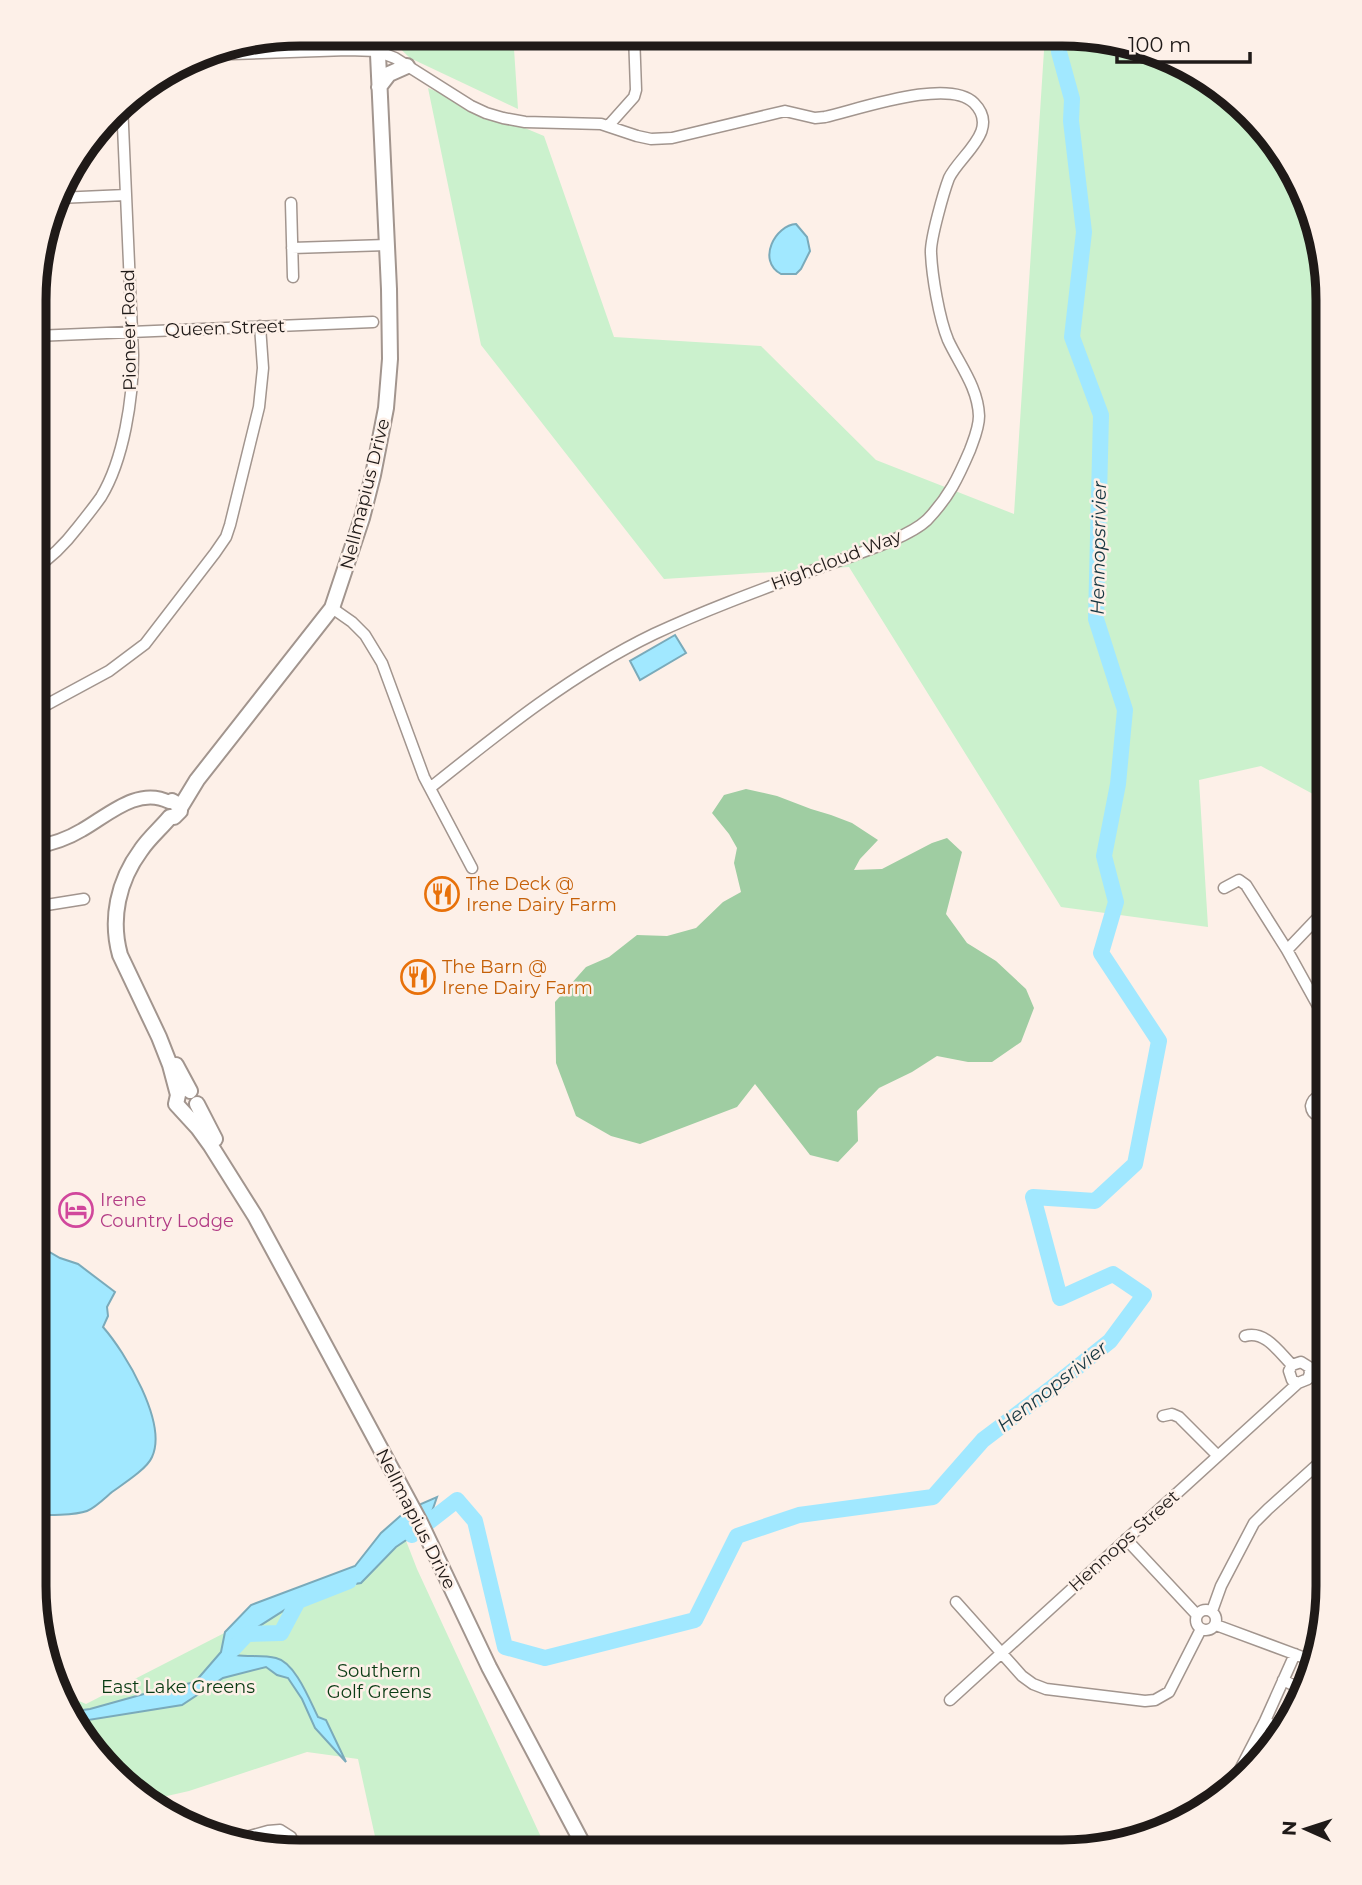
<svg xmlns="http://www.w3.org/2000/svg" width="1362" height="1885" viewBox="0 0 1362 1885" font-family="Montserrat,sans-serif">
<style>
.green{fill:#cbf1cd}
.forest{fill:#9fcda2}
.water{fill:#a1e8ff;stroke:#7aaaba;stroke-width:2}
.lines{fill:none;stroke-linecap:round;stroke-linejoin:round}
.river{stroke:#a1e8ff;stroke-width:16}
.minor-casing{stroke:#a2958e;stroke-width:13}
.tertiary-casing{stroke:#a2958e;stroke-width:16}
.secondary-casing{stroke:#a2958e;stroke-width:18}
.minor{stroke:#fff;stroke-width:10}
.tertiary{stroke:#fff;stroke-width:12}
.secondary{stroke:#fff;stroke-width:14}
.labels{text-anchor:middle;stroke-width:5;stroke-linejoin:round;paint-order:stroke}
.street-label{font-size:18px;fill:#1f1a18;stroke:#fdf0e8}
.food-label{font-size:18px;fill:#c56008;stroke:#fdf0e8;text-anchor:start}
.hotel-label{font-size:18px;fill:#b23c85;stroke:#fdf0e8;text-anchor:start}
.park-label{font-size:18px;fill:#093b13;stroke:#fdf0e8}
.water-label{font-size:19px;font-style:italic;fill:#153641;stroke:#fdf0e8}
.rim{fill:none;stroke:#1f1a18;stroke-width:9}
</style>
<rect width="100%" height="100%" fill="#fdf0e8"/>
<!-- green -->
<path class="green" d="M388,34H513L518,109L410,58L388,37Z
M1045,35L1097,36L1164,53L1224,88L1301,182L1329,299V795L1324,800L1261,766L1199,780L1208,927L1061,907L849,567L664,579L481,345L428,88L544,136L614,337L761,346L876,460L1014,514Z
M405,1538L417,1569L547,1850H378L358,1759L307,1752L189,1791L145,1801L138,1797L61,1703L58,1692L86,1704L355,1566Z"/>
<!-- forest -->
<path class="forest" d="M746,789L777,796L811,809L831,815L852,823L878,840L860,859L854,870L882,869L932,843L947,838L962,852L946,914L967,943L996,961L1026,989L1034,1008L1021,1042L992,1062H968L937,1056L912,1072L879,1088L857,1111L858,1141L838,1162L810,1155L755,1084L737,1107L640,1144L611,1136L576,1116L556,1063L555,1002L586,967L609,957L637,935L667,936L696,928L723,902L741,892L734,863L737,848L729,834L712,813L724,795Z"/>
<!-- water -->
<path class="water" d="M796,224L807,237L810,251L801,269L796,274H781C756,260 776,225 796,224Z
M675,635L686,653L640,680L630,661Z
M34,1243L60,1258L78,1264L115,1292L107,1307L108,1316L103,1327C125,1352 168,1423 152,1457C147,1469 123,1484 112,1492C105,1498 95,1508 87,1511C76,1515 45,1516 33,1514Z
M437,1497L427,1526L396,1547L361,1583L330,1588L302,1599L247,1634L236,1655C248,1657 263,1655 276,1658C295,1662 310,1701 318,1717L326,1720L346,1762L315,1728L302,1699L288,1678L277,1675L266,1667L223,1678L182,1705L76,1722L68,1712L90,1709L151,1692L195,1682L221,1652L225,1632L251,1605L355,1566L381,1533L407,1510Z"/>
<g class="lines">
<!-- river -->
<path class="river" d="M412,1535L457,1500L475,1521L505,1647L545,1658L695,1620L737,1536L799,1515L933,1497L983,1440L1049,1390L1110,1341L1144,1295L1113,1274L1060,1298L1033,1197L1095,1201L1135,1164L1159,1041L1101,953L1116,902L1104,856L1118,784L1125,710L1096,619L1101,415L1072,337L1084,232L1071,121L1072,99L1059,52V35
M233,1649L247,1634L281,1633L298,1601L349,1581"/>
<!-- minor casing -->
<g class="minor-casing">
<path id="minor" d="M202,55L348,50L377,51L395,58L471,106L486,113L503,118L525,122L601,124L637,136L651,139L672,138L785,111L815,118L825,117C857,110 948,77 974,103C1001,130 960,155 949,178C944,191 930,240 931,253C932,276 939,318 948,340C959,364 978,387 979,416C979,428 974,439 970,450C958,478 949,497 927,520C908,538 856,554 830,564C771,586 712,607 654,634C573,673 501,731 430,788
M609,125L634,97L636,90L634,34
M58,198L126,195
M291,203L293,277
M292,248L387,245
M35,336L373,322
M35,568C53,557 65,544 78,527C86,517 94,507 101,497C124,459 133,398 133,355L122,103
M332,608L352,622L365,635L382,663L424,777L472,868
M35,711L109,671L145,644L215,553L226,537L230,525L259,407L263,368L260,326
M1224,888L1239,880L1246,885L1287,950L1328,1024
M34,907L84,899
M1287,950L1328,907
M1328,1113C1321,1119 1312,1115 1311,1106C1313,1097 1321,1093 1328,1099
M1245,1336C1265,1330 1279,1352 1292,1365
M1163,1416L1172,1414L1179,1417L1218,1456
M1126,1539L1197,1615
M956,1602L1022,1676L1033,1684L1046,1689L1145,1701L1155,1700L1169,1692L1201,1629
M1196 1620a10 10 0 1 1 20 0a10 10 0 1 1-20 0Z
M1212,1611L1221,1586L1254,1523L1268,1509L1328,1455
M1216,1625L1305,1658H1317
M1283,1680L1305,1691
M950,1700L1298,1383L1308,1379L1310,1373L1309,1367L1301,1362L1292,1365L1289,1371L1292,1380L1298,1383
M1265,1721L1272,1725L1277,1741
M1203,1809V1804L1223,1795L1232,1785L1265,1721L1295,1654
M232,1841L268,1831L280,1830L291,1837L295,1850"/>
</g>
<!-- tertiary casing -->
<g class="tertiary-casing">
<path id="tertiary" d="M35,847C52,844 67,839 82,830C107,816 138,786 169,802"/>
</g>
<!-- secondary casing -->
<g class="secondary-casing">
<path id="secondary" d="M379,87L389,74L407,66
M172,801L179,805L180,811L174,817H170C161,828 149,838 141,850C118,881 110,919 120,955L159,1037L170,1065L178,1095L176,1104L198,1128L211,1146L255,1216L293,1286L420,1522L489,1667L586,1850
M180,808L197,780L332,608L362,518L373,475L386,408L390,359L389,289L377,33
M176,1065L190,1091
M197,1104L215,1139"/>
</g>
<!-- minor -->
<use href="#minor" class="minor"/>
<!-- tertiary -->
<use href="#tertiary" class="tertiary"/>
<!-- secondary -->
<use href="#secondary" class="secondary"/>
</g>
<!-- icons -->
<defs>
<g id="restaurant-ring" transform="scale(1.75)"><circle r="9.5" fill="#fdf0e8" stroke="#e8710a" stroke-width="1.5"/><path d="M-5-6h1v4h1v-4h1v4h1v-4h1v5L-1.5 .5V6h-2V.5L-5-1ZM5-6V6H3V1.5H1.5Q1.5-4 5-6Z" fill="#e8710a"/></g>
<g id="hotel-ring" transform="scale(1.75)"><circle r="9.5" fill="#fdf0e8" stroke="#d1479c" stroke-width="1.5"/><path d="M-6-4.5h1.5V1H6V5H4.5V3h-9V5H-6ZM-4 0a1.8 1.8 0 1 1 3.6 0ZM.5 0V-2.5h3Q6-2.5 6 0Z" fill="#d1479c"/></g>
</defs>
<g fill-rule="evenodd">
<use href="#restaurant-ring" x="442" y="894"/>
<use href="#restaurant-ring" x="418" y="977"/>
<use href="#hotel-ring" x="76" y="1210"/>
</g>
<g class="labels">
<!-- street labels -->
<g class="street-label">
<text transform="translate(225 328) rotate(-2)" y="6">Queen Street</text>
<text transform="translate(129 330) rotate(-91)" y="6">Pioneer Road</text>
<text transform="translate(365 494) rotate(-76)" y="6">Nellmapius Drive</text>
<text transform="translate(836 560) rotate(-21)" y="6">Highcloud Way</text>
<text transform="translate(416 1519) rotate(63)" y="6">Nellmapius Drive</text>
<text transform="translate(1124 1541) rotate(-42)" y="6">Hennops Street</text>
</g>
<!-- food labels -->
<g class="food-label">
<text x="466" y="890">The Deck @<tspan x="466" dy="21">Irene Dairy Farm</tspan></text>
<text x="442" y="973">The Barn @<tspan x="442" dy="21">Irene Dairy Farm</tspan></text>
</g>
<!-- hotel labels -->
<g class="hotel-label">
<text x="100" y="1206">Irene<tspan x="100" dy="21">Country Lodge</tspan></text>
</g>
<!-- park labels -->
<g class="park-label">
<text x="379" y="1677">Southern<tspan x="379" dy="21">Golf Greens</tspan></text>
<text x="178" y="1693">East Lake Greens</text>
</g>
<!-- water labels -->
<g class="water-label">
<text transform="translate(1098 548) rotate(-89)" y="7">Hennopsrivier</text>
<text transform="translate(1052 1386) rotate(-38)" y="7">Hennopsrivier</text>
</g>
</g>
<!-- crop -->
<path d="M0 0H1362V1885H0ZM300 46H1062A254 254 0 0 1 1316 300V1586A254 254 0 0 1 1062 1840H300A254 254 0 0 1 46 1586V300A254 254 0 0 1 300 46Z" fill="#fdf0e8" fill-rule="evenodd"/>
<path class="rim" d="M300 46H1062A254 254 0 0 1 1316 300V1586A254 254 0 0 1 1062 1840H300A254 254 0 0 1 46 1586V300A254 254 0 0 1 300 46Z"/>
<!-- north arrow -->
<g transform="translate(1306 1829) rotate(273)" stroke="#fdf0e8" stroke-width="5" paint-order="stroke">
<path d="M0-5L12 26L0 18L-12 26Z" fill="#1f1a18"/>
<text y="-10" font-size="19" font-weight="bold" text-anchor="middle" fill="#1f1a18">N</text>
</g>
<!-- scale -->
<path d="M1117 52v10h133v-10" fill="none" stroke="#1f1a18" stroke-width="3.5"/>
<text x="1128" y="52" font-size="21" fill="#1f1a18" stroke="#fdf0e8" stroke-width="5" paint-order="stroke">100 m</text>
</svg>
